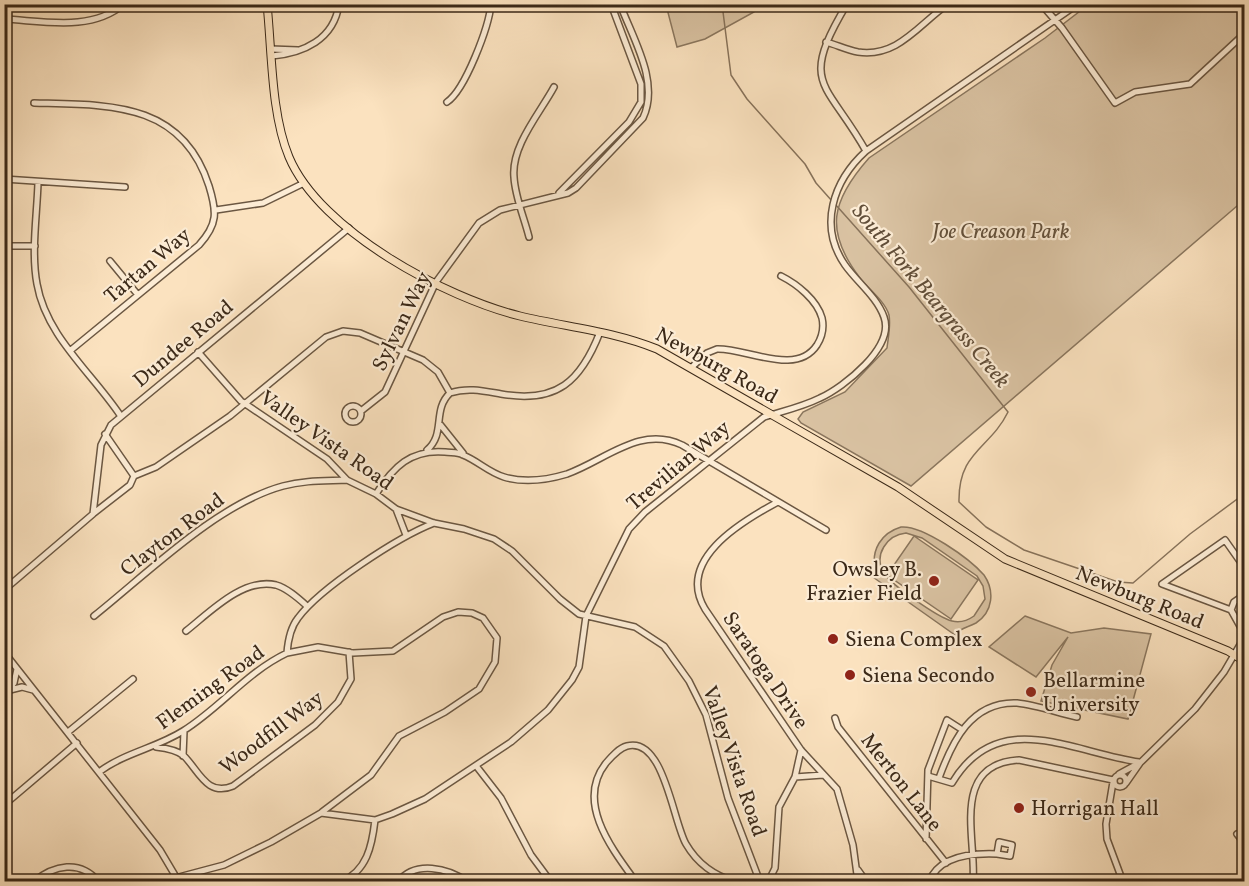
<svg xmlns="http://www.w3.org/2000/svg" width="1249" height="886" viewBox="0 0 1249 886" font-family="Vollkorn,serif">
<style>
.green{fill:#dac3a3;stroke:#8a765e;stroke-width:1.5;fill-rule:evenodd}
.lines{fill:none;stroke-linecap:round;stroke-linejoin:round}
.stream{stroke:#87725a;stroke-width:1.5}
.minor-casing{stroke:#6b5742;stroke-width:8}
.major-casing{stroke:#3b2918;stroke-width:9}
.minor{stroke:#fcecd5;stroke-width:5}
.major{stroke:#fbe2bf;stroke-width:7}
.poi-dot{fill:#8f2418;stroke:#fcecd5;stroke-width:2}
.labels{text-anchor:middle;stroke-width:4.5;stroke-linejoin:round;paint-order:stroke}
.park-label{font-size:21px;font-style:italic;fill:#63503b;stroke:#fcecd5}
.street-label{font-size:21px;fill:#3b2918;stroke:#fcecd5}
.poi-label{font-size:21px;fill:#3b2918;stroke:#fcecd5;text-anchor:start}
.water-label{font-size:22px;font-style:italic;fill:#614e39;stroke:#fcecd5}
</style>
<rect width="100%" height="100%" fill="#fbe2bf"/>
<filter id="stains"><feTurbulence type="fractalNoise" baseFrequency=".00333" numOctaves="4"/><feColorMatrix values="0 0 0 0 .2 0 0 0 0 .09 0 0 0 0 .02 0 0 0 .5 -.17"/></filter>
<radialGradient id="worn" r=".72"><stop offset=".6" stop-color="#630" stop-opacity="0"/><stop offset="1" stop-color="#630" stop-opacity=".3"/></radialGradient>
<!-- green -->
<path class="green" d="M666,5V4L756,5L754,12L705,39L677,47Z
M1088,5H1244V200L911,486L801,423L798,419L803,412L845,392L887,348C888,338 891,326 889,315C885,301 869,290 860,278C824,231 831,201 869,158L1045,38Z
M901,527C923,525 970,559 984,575C995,591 993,612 976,623C967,628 961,627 955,635L870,575L875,570C871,550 881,533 901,527ZM906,533L922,538L977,576L983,586L985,599L974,616C967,621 960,623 952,621C939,618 891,585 884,573C873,555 887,535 906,533Z
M914,536L978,580L951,619L887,575Z
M1025,616L1071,633L1104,628L1151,634L1128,719L1041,701L1052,665L1068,637L1036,677L989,647Z"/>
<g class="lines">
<!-- stream -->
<path class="stream" d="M722,4L731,75L747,99L805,164L816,183L832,201
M835,204L909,287L1008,412C990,449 958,451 959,502L986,527L1024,550L1118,582L1133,583L1190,534L1244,494"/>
<!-- minor casing -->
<g class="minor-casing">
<path id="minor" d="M847,4C798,86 826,80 866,151
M1041,4L1062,28L1115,103L1135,92L1190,84L1244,34
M4,19C44,21 91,32 124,4
M826,42C837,45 847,50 858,52C898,58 919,24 948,4
M271,49L298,50
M272,56C303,53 334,40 339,4
M447,102C465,90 489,27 491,4
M34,103C108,105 182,101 209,186C217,212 218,224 199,245L71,350
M4,179L125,187
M38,183C37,215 31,252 37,284C46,336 92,373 120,415
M559,193L629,122L641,102V84L611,4
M216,210L263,203L304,183
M529,237C524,217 515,197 514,177C511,146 540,113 554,87
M4,246H35
M110,261L138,295
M198,352L241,401L327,459L347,480L376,494L396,509L434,523L464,529L494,539L512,551L560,599L579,614L635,627L664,646L689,681L706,715L728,798L760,882
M692,367L707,353L717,349C747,348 796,377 817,345C822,337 824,327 822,318C817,300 797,284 781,276
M345 414a8 8 0 1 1 16 0a8 8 0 1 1-16 0Z
M361,411L385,392L436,282L479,223L500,210L568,193L576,188L643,118C660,82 633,39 620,4
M439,423L463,453
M105,434L134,476
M427,450C446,434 432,410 450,393C468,387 484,391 501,394C557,404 581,381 600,332
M134,476L156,467L230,416L326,337L343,331L360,333L423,360L438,372L450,393
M376,494C393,467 411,449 445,452C451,453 458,452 463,455C478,461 488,472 504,477C524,483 547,480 567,474C606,460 640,425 682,445L826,530
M776,503C739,523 676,561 705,609L801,750L837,789L853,845L858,882
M396,509L406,535
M94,513L130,485L134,476
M4,590L93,514L101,445L111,425L349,228
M1231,610L1234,602L1244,595
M94,616C148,573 217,504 283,486C305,480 325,481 347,480
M186,631C209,613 243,577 276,585C287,588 298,598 307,606
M4,652L160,850L179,882
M287,653L318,647L353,653L393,651L443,617L458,612L472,613L483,618L497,638L495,662L479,689L445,712L399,736L371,775L322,812
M10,690L22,687L33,690
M4,695L14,683L17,669
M835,718L838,727L946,863
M68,732L133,679
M156,747C165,748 177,750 184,756C199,771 207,797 233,786L315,725L338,702L351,679L349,652
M183,756L184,731
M477,767L501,798L531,855L551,882
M99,772C124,753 156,748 183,731C220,708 247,672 287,653C288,640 290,628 298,618C320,588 398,537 434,523
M1119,774L1141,762L1195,709L1224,672L1241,643V628L1231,610L1162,584L1225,540L1244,567
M1114 781a6 6 0 1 1 12 0a6 6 0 1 1-12 0Z
M928,776L952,783C998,706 1071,752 1139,762
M795,777L823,775
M939,778C952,742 971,701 1017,703C1037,705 1058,713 1077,717
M1113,782L1106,824L1107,839L1123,882
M1126,783L1140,763
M4,805L77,743
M1237,834L1244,843
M926,839L928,770L947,720L961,729
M858,870L863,877L862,882
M33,882C54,865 80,859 99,882
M160,882L224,865L271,842L321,813L375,820L392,814L425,799L511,742L548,710L572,680L579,667L586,616L629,529L645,512L764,417C783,411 802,407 820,398C844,387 895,347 884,317C877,297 857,282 845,265C818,226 833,181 866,151L1078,4
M341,882C367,871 372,846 375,820
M398,882C415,860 448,868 468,882
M446,882V872
M636,882C612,849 575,802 606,763C612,756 619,748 627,746C664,736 673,822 686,844C697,863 715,876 736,882
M761,882L770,878L775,868L779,807L795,777L801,750
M929,882C939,855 973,853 997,854L999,842L1012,845L1010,856L997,854
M973,882C977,840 949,764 1019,760L1113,780"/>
</g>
<!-- major casing -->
<g class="major-casing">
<path id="major" d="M267,4C272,52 271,114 289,157C320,231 446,298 520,316C566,327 613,331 657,349L898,487L1005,559L1228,651L1244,661"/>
</g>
<!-- minor -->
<use href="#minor" class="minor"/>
<!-- major -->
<use href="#major" class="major"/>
</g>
<!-- markers -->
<g class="poi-dot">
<circle cx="934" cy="581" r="6"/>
<circle cx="833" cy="639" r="6"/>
<circle cx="850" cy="675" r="6"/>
<circle cx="1031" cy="692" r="6"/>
<circle cx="1019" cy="808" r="6"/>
</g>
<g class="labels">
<!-- park labels -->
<g class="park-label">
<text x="1001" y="238">Joe Creason Park</text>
</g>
<!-- street labels -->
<g class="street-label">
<text transform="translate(147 265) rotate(-40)" y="7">Tartan Way</text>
<text transform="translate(401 321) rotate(-64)" y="7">Sylvan Way</text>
<text transform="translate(183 343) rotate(-40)" y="7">Dundee Road</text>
<text transform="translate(717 365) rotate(29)" y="7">Newburg Road</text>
<text transform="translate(327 440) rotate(35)" y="7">Valley Vista Road</text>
<text transform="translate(678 465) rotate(-40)" y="7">Trevilian Way</text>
<text transform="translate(172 534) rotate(-37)" y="7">Clayton Road</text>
<text transform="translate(1140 597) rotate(22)" y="7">Newburg Road</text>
<text transform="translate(766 670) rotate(56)" y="7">Saratoga Drive</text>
<text transform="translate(210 687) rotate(-36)" y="7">Fleming Road</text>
<text transform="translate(271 732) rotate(-37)" y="7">Woodfill Way</text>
<text transform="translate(735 761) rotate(71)" y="7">Valley Vista Road</text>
<text transform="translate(902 782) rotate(52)" y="7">Merton Lane</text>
</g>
<!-- poi labels -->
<g class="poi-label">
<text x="922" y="576" text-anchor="end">Owsley B.<tspan x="922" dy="24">Frazier Field</tspan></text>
<text x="845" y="646">Siena Complex</text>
<text x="862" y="682">Siena Secondo</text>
<text x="1043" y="687">Bellarmine<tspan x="1043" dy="24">University</tspan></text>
<text x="1031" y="815">Horrigan Hall</text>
</g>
<!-- water labels -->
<g class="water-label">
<text transform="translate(932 295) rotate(50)" y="8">South Fork Beargrass Creek</text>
</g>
</g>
<!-- margin -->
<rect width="1249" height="886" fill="none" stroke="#fbe2bf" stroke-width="24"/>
<rect x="6" y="6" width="1237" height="874" fill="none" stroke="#3b2918" stroke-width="3"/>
<rect x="12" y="12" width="1225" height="862" fill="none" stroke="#3b2918" stroke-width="1.5"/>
<rect width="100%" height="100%" filter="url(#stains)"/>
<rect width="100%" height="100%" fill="url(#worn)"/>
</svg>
